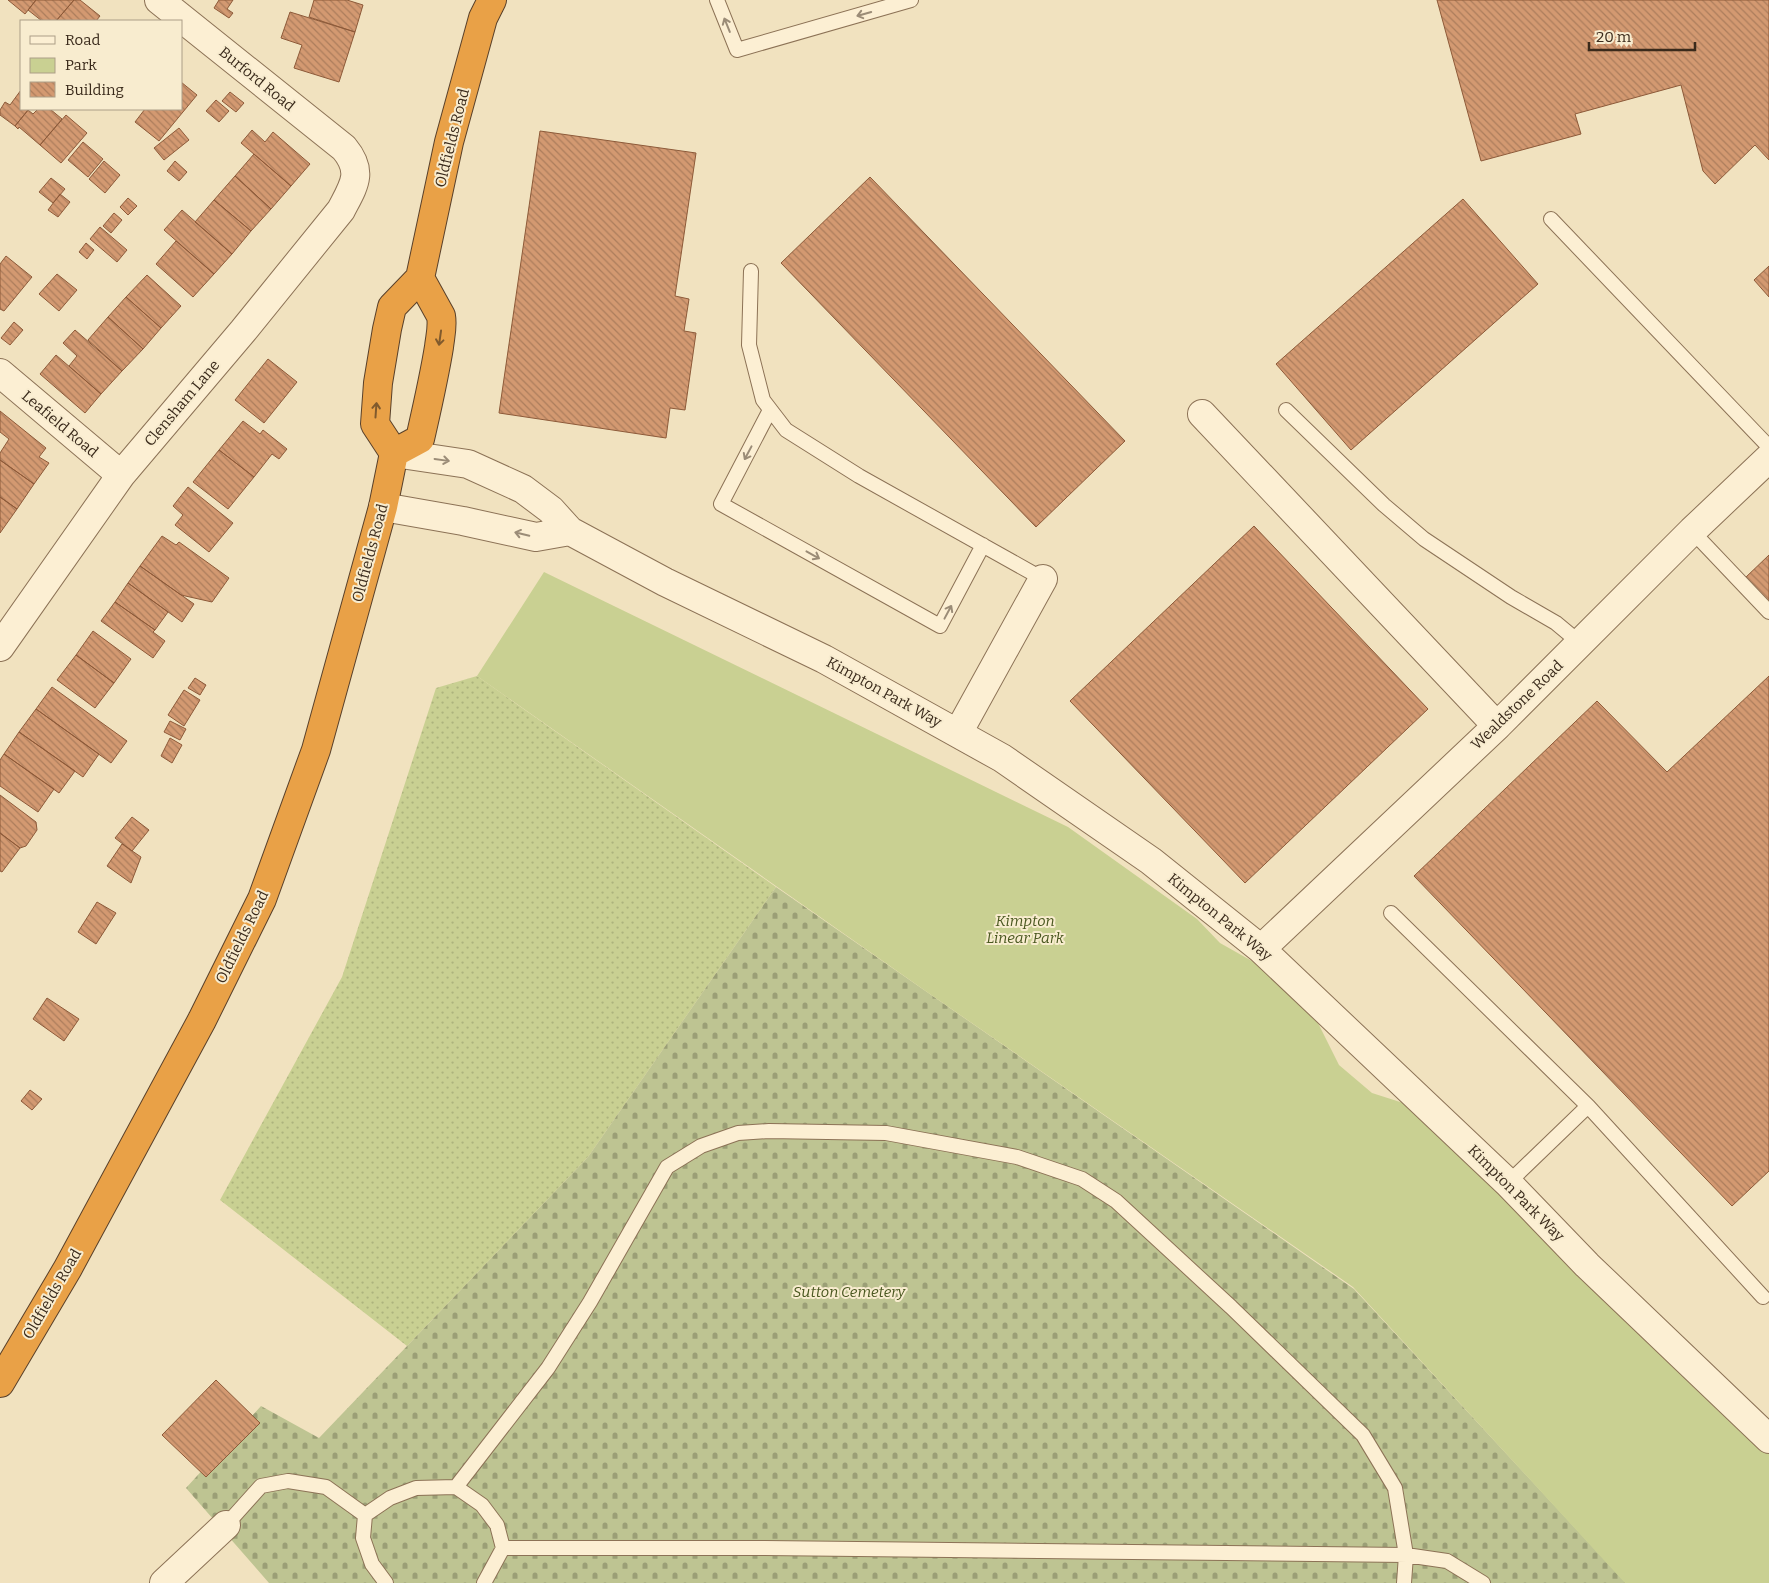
<svg xmlns="http://www.w3.org/2000/svg" width="1769" height="1583" viewBox="0 0 1769 1583" font-family="Bitter,serif">
<style>
.grass{fill:url(#grass-dots)}
.cemetery{fill:url(#cemetery-stones)}
.park{fill:#c9d092}
.building{fill:url(#building-back-hatch);stroke:#8d5a39}
.lines{fill:none;stroke-linecap:round;stroke-linejoin:round}
.lane-casing{stroke:#8c7256;stroke-width:16}
.street-casing{stroke:#8c7256;stroke-width:30}
.highway-casing{stroke:#59402a;stroke-width:30}
.lane{stroke:#fcefd3;stroke-width:14}
.street{stroke:#fcefd3;stroke-width:28}
.highway{stroke:#e9a147;stroke-width:28}
.oneway{stroke:#9b8c77}
.oneway2{stroke:#805a2d}
.labels{text-anchor:middle;stroke-width:4;stroke-linejoin:round;paint-order:stroke}
.street-label{font-size:15px;fill:#3a2a1b;stroke:#f8eccf}
.park-label{font-size:15px;font-style:italic;fill:#4a5820;stroke:#f8eccf}
</style>
<defs>
<pattern id="grass-dots" width="8" height="8" patternUnits="userSpaceOnUse" patternTransform="scale(1.25)"><rect width="8" height="8" fill="#c9d092"/><path d="M2 2h.1M6 6h.1" fill="none" stroke="#adb37d" stroke-width="1.8" stroke-linecap="round"/></pattern>
<pattern id="cemetery-stones" width="16" height="16" patternUnits="userSpaceOnUse" patternTransform="scale(1.25)"><rect width="16" height="16" fill="#bec492"/><path d="M2 7V4a2 2 0 0 1 4 0v3zM10 15v-3a2 2 0 0 1 4 0v3z" fill="#9b9f76"/></pattern>
<pattern id="building-back-hatch" width="6" height="6" patternUnits="userSpaceOnUse" patternTransform="scale(1.25)"><rect width="6" height="6" fill="#d39971"/><path d="M-1 5l2 2M0 0l6 6M5-1l2 2" fill="none" stroke="#ac7d5c"/></pattern>
</defs>
<rect width="100%" height="100%" fill="#f1e2bf"/>
<!-- grass -->
<path class="grass" d="M477,676L776,887L588,1157L407,1346L220,1200L342,977L436,688Z"/>
<!-- cemetery -->
<path class="cemetery" d="M776,887L1354,1289L1626,1583H269L186,1488L261,1406L319,1438L588,1157Z"/>
<!-- park -->
<path class="park" d="M544,572L1068,827L1197,919L1220,943L1259,965L1310,1007L1339,1065L1372,1093L1422,1109L1769,1449V1583H1625L1353,1287L927,992L477,676Z"/>
<!-- building -->
<path class="building" d="M8,0H36L25,14Z
M36,0H74L56,21H42L28,10Z
M74,0H80L100,16L96,21H56Z
M219,0H233L227,9L233,13L229,18L214,8Z
M314,0H347L363,5L355,32L309,17Z
M1437,0H1769V160L1755,145L1715,184L1703,171L1681,85L1575,114L1581,134L1481,161Z
M290,12L355,32L339,82L294,68L302,45L281,38Z
M181,82L197,95L159,141L135,122L145,109H181Z
M21,90V109H29L15,126L0,115V110L5,102L10,105Z
M230,92L244,103L236,112L222,101Z
M216,100L229,111L219,122L206,111Z
M38,109H50L62,119L40,145L19,127L18,129L15,126L28,110L33,114Z
M66,115L87,133L61,163L40,145Z
M179,128L189,140L164,160L154,148Z
M252,130L265,142L273,132L310,164L291,186L241,143Z
M540,131L696,153L675,296L689,299L684,331L696,333L685,410L670,408L666,438L499,413Z
M83,142L103,159L88,177L68,160Z
M254,154L291,186L271,209L235,176Z
M104,161L120,175L105,193L89,179Z
M175,161L187,172L179,181L167,171Z
M235,176L271,209L251,231L214,200Z
M870,177L1125,441L1036,527L781,263Z
M51,178L65,189L53,203L39,192Z
M60,194L70,202L58,217L48,210Z
M128,198L137,206L128,215L120,207Z
M1463,199L1538,284L1351,450L1276,364Z
M214,200L251,231L232,254L195,222Z
M182,210L232,254L214,274L164,230Z
M114,213L122,220L111,233L103,226Z
M100,227L127,250L117,262L90,239Z
M176,241L214,274L193,297L156,264Z
M86,243L94,250L87,259L79,252Z
M6,256L32,277L4,311L0,309V264Z
M1769,266V297L1754,280Z
M57,274L77,290L59,311L39,294Z
M147,275L181,306L161,328L126,297Z
M126,297L161,328L143,349L108,317Z
M108,317L143,349L122,371L88,340Z
M14,322L23,330L10,345L1,338Z
M75,330L122,371L101,394L69,366L77,356L63,343Z
M56,355L101,394L85,413L40,374Z
M268,359L297,382L264,423L235,400Z
M0,411L46,448L39,457L49,463L34,484L0,460V453L9,439L0,432Z
M243,421L260,434L263,430L287,449L279,459L272,454L254,477L219,450Z
M219,450L254,477L228,509L193,482Z
M0,460L34,484L17,509L0,497Z
M188,487L233,523L209,552L175,525L183,515L173,506Z
M0,497L17,509L0,533Z
M1254,526L1428,709L1245,883L1070,701Z
M162,536L176,545L179,542L229,578L212,602L181,595L140,566Z
M1769,555V603L1745,578Z
M140,566L194,604L182,622L128,583Z
M128,583L168,612L155,630L115,602Z
M115,602L155,630L153,632L165,641L153,658L101,621Z
M93,631L131,659L114,683L76,655Z
M76,655L114,683L95,708L57,680Z
M1769,676V1171L1732,1206L1414,876L1597,701L1667,772Z
M195,678L206,685L200,695L188,688Z
M52,687L127,741L111,763L36,709Z
M184,690L200,700L184,726L168,715Z
M36,709L99,754L83,777L19,732Z
M170,721L186,729L180,740L164,732Z
M19,732L75,771L59,793L4,754Z
M170,738L182,745L172,763L161,756Z
M4,754L54,789L38,812L0,786V760Z
M0,795L36,822L37,830L26,846L20,848L0,833Z
M132,817L149,830L132,851L115,838Z
M0,833L20,848L2,872L0,871Z
M122,844L141,857L131,883L107,866Z
M97,902L116,913L96,944L78,932Z
M47,998L79,1019L64,1041L33,1019Z
M30,1090L42,1099L32,1110L21,1101Z
M216,1380L260,1423L206,1477L162,1435Z"/>
<g class="lines">
<!-- lane casing -->
<g class="lane-casing">
<path id="lane" d="M717,0L737,50L911,0
M1551,219L1769,447
M751,271L749,345L763,400L786,430L859,476L1043,579
M770,410L721,504L940,626L983,545
M1286,410L1384,505L1424,539L1511,597L1556,623L1580,643
M1692,531L1769,612
M1391,913L1588,1106L1763,1297
M1508,1183L1588,1106
M456,1487L548,1368L590,1302L667,1167L701,1146L738,1133L769,1131L886,1133L1017,1157L1082,1179L1116,1201L1231,1307L1363,1435L1395,1488L1406,1555L1404,1583
M226,1525L261,1486L288,1481L326,1487L365,1515
M503,1548H765L1406,1555L1447,1561L1483,1583
M386,1583L372,1564L363,1538L365,1515L390,1498L416,1488L456,1487L482,1505L497,1525L503,1548L484,1583"/>
</g>
<!-- street casing -->
<g class="street-casing">
<path id="street" d="M0,373L121,475
M1202,414L1497,726
M394,453L468,464L523,489L551,510L570,531L665,582L824,659L1002,758L1151,861L1261,949L1508,1183L1587,1265L1769,1439
M383,507L463,521L536,537L570,531
M0,647L121,475L243,331L341,210C354,185 364,172 344,148L159,0
M958,733L1043,579
M1261,949L1497,726L1692,531L1769,458
M164,1583L226,1525"/>
</g>
<!-- highway casing -->
<g class="highway-casing">
<path id="highway" d="M394,453L420,439C427,408 434,378 439,347C440,337 443,327 441,316L420,278
M0,1383L68,1268L202,1020L262,899L316,750L383,507L394,453L375,424L378,383L387,329L392,307L420,278L449,142L483,18L492,0"/>
</g>
<!-- lane -->
<use href="#lane" class="lane"/>
<!-- street -->
<use href="#street" class="street"/>
<!-- highway -->
<use href="#highway" class="highway"/>
</g>
<!-- one-way arrows -->
<defs><path id="oneway-shaft" d="M-6 0H5M1.5-3L5.5 0L1.5 3" fill="none" stroke-width="1.6" stroke-linecap="round" stroke-linejoin="round" transform="scale(1.25)"/></defs>
<g class="oneway">
<use href="#oneway-shaft" transform="translate(864 14) rotate(164)"/>
<use href="#oneway-shaft" transform="translate(727 25) rotate(-112)"/>
<use href="#oneway-shaft" transform="translate(748 453) rotate(118)"/>
<use href="#oneway-shaft" transform="translate(442 460) rotate(8)"/>
<use href="#oneway-shaft" transform="translate(522 534) rotate(-167)"/>
<use href="#oneway-shaft" transform="translate(813 555) rotate(29)"/>
<use href="#oneway-shaft" transform="translate(948 612) rotate(-62)"/>
</g>
<g class="oneway2">
<use href="#oneway-shaft" transform="translate(440 338) rotate(98)"/>
<use href="#oneway-shaft" transform="translate(376 410) rotate(-86)"/>
</g>
<g class="labels">
<!-- street labels -->
<g class="street-label">
<text transform="translate(257 79) rotate(39)" y="5">Burford Road</text>
<text transform="translate(452 138) rotate(-76)" y="5">Oldfields Road</text>
<text transform="translate(182 403) rotate(-50)" y="5">Clensham Lane</text>
<text transform="translate(60 424) rotate(40)" y="5">Leafield Road</text>
<text transform="translate(370 553) rotate(-75)" y="5">Oldfields Road</text>
<text transform="translate(884 692) rotate(29)" y="5">Kimpton Park Way</text>
<text transform="translate(1517 705) rotate(-44)" y="5">Wealdstone Road</text>
<text transform="translate(1220 917) rotate(39)" y="5">Kimpton Park Way</text>
<text transform="translate(242 937) rotate(-64)" y="5">Oldfields Road</text>
<text transform="translate(1516 1193) rotate(45)" y="5">Kimpton Park Way</text>
<text transform="translate(52 1294) rotate(-60)" y="5">Oldfields Road</text>
</g>
<!-- park labels -->
<g class="park-label">
<text x="1025" y="926">Kimpton<tspan x="1025" dy="17">Linear Park</tspan></text>
<text x="849" y="1297">Sutton Cemetery</text>
</g>
</g>
<!-- legend -->
<rect x="20" y="20" width="162" height="90" fill="#f8eccf" stroke="#ac9e87"/>
<rect x="30" y="36" width="25" height="8" fill="#fcefd3" stroke="#ac9e87"/>
<text x="65" y="45" font-size="15" fill="#3a2a1b">Road</text>
<rect x="30" y="58" width="25" height="15" fill="#c9d092" stroke="#ac9e87"/>
<text x="65" y="70" font-size="15" fill="#3a2a1b">Park</text>
<rect x="30" y="82" width="25" height="15" fill="url(#building-back-hatch)" stroke="#ac9e87"/>
<text x="65" y="95" font-size="15" fill="#3a2a1b">Building</text>
<!-- scale -->
<path d="M1589 42v8h106v-8" fill="none" stroke="#3a2a1b" stroke-width="2.5"/>
<text x="1596" y="42" font-size="15" fill="#3a2a1b" stroke="#f8eccf" stroke-width="4" paint-order="stroke">20 m</text>
</svg>
